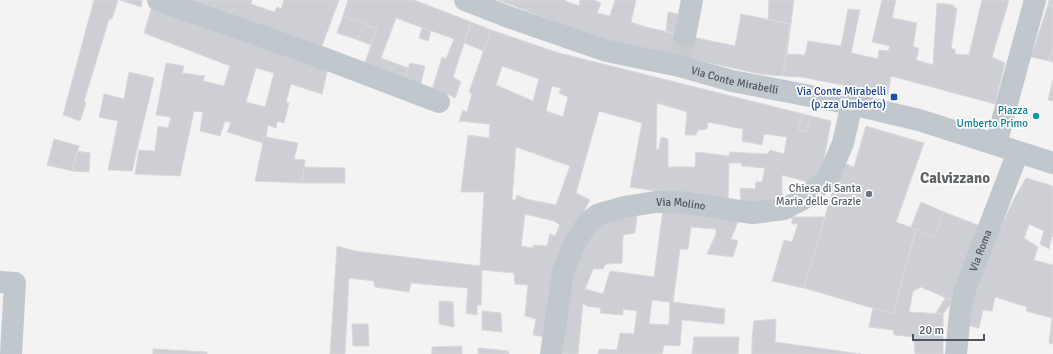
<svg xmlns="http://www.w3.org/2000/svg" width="1053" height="354" viewBox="0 0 1053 354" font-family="Signika,sans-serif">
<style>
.building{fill:#cdcfd4;stroke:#d7d9dd;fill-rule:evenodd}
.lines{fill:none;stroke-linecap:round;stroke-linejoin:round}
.street-tunnel{stroke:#cacbce;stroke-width:22;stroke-dasharray:22 11;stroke-linecap:butt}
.street{stroke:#c0c7cd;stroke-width:22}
.transit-dot{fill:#1a4fb4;stroke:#fff;stroke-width:1.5}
.culture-dot{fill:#0f9aa8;stroke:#fff;stroke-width:1.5}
.worship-dot{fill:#6b7280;stroke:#fff;stroke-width:1.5}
.labels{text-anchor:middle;stroke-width:3.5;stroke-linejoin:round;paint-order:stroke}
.street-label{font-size:11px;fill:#4c565e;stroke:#fff}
.transit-label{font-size:11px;fill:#164399;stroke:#fff;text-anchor:end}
.culture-label{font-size:11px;fill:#0d838f;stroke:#fff;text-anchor:end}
.worship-label{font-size:11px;fill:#5b616d;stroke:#fff;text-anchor:end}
.district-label{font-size:15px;font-weight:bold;fill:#5f6366;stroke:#fff}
</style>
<rect width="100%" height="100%" fill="#f4f2f3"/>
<!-- building -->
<path class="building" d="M94,0H118L112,19H109L84,101L86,103L80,121L63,115Z
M120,0H142L141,7Z
M183,0H252L251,4L274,12L277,7L281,9L284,0H339L320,51Z
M348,0H414L471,22L453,77L461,82L455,98L447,94L444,100L431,93L442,57L446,59L454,39L396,18L381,58L408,68L402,84L363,68L377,29L343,16Z
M498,0H566L565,1L579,6L580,0H594L601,3L597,13L610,16L615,0H636L631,22L645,27L735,46L741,14L790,24L783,76L760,74L597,38Z
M769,0H794L787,54L805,55L808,41L841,46L848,9L860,10L851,53L878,59L879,50L888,51L890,46L872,42L882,0H896L892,18L917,23L913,46L919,49L916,60L933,65L937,3L954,5V8H957L951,49H955V54L969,55L982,0H1009L992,57L1005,63L995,104L891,76L888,94L802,77L783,76L790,24L768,19Z
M1049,0H1053V7L1048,5Z
M153,3L328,68L322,94L291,84L286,102L289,103L284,123L277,121L276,128L268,125L266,137L298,143L294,159L305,160L302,183L255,181L263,143L227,132L231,123L225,121L220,136L200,131L203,112L194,111L180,176L135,174L139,150L155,151L158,126L168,128L171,117L156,115L166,63L184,66L182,73L205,76L203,81L224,86L230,66L144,33ZM256,68L274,73L265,107L246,102Z
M1048,5L1053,7V48L1049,61L1031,57Z
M668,12L678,14L675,34L666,32Z
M343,16L364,24L358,40L337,33Z
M471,22L491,30L484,51L464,43Z
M364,24L377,29L371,45L358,40Z
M422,28L431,31L428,41L419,38Z
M491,30L559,53L803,114L798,130L806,132L811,116L831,121L821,175L811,183L782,175V200L741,204L740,188L755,189L756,182H762L765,168L742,166L741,163H729L728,202L630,187L642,123L599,111L576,193L590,200L568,239L547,337L533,335L536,319L525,316L528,285L515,284L514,273L482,270L481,305H477V315L466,313L468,288L411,283L409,292L375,287L374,281L349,278L345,354H330L337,246L355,251L480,266L484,192H461L468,135L489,138L490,124L459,121L463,110L467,112L472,94L469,92ZM502,66L539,79L533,101L496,85ZM552,86L561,88L559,93L568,97L563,117L546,111ZM657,103L687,112L685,135H696L698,130L707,129L708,122L743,129L742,141L762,145L764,134L787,137L784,154L770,150L768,154L730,152L729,156L696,152L695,167H668V139L661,137L659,149H656ZM516,147L570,166L556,205L526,199L517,195L515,201L512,199ZM525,214L554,221L560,225L555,236L550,234L547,246L533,245V248L521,246Z
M1053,49V62L1049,61Z
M410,63L425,66L420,87L403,82Z
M129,72L154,78L132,171L108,170L118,121L99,117L104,94L124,99Z
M1053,80V101L1048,100Z
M803,114L811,116L806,132L798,130Z
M866,126L924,143L896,222L916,229L893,314L804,288L841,162L854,167Z
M54,139L79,146L72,171L47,165Z
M77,151L90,153L89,172L72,171Z
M304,167L345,168V183H302Z
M1026,178L1053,186V237L1052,236L1049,249L1040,244L1044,231L1029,224L1024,238L1038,247L1034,260L1053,265V344L1049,343L1052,318L1026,311L1027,307L995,297L992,311L983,310L979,328L963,324L981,269L1014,199Z
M921,202L944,212L934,237L911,227Z
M663,210L739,219L731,239L738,241L733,257L707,254L716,234V229L691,227L688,249H680L673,302L725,309L724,324L682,320L680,346L664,345L662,354H598L599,349L617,350L620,333L634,334L637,311L623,309V315L600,313L601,308L586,306L583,303L578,354H558L565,292L585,240L602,223L637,214L635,233L623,235L622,263L606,264L603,269H593L585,289L603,294L610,271L654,277ZM652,300L670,302L669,325L649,324Z
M944,212L980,226L953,301L921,287L913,291L909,312L943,314V354H915L914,337L894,335L893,330L869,327L873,308L893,314L916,229L934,237Z
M792,217H825L804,288L772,281L784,240L792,242L798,224H792Z
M945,298L953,301L943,314L936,313Z
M439,301L453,302L454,327L439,324Z
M482,311L501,313L502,332L482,330Z
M776,319L775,342L861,354H752V339L754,321Z
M352,324H368L369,346H353Z
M694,337H739L738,354H692Z
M462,346V354H432V347Z
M478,348L508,351L509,354H478Z
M153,349L207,352V354H153Z"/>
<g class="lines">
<!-- street-tunnel -->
<path class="street-tunnel" d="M681,56L685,36"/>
<!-- street -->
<g class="street">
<path d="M158,0L326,59L439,102"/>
<path id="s1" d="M465,0L511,18L607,51L679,66L732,81L852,104L889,113L919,120L1053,163"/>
<path d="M685,36L692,0"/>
<path d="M996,144L1035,0"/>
<path d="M0,282L15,283L11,354"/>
<path id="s2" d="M551,354L563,272L574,244L588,222L599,214L624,207L655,202H679L753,213L784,209L805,198L828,178L843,143L852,104"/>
<path id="s3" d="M956,354L960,313L965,290L1018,152"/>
</g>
</g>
<!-- markers -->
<rect class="transit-dot" x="890" y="93" width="8" height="8" rx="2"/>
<circle class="culture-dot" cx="1036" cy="116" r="4"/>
<circle class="worship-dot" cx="869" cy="194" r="4"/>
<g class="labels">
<!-- street labels -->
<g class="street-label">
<text dy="4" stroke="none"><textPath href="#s1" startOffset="282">Via Conte Mirabelli</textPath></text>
<text dy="4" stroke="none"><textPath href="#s2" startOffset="236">Via Molino</textPath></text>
<text dy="4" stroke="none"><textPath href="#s3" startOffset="107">Via Roma</textPath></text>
</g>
<!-- transit labels -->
<g class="transit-label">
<text x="886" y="95">Via Conte Mirabelli<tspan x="886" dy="13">(p.zza Umberto)</tspan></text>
</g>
<!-- culture labels -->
<g class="culture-label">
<text x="1028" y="114">Piazza<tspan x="1028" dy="13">Umberto Primo</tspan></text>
</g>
<!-- worship labels -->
<g class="worship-label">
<text x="861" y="192">Chiesa di Santa<tspan x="861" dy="13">Maria delle Grazie</tspan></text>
</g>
<!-- district labels -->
<g class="district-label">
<text x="955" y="183">Calvizzano</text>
</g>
</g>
<!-- scale -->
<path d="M913 334v6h71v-6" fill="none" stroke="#4c565e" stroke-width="2"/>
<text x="919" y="334" font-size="12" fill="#4c565e" stroke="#ffffff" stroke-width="3" paint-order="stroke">20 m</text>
</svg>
